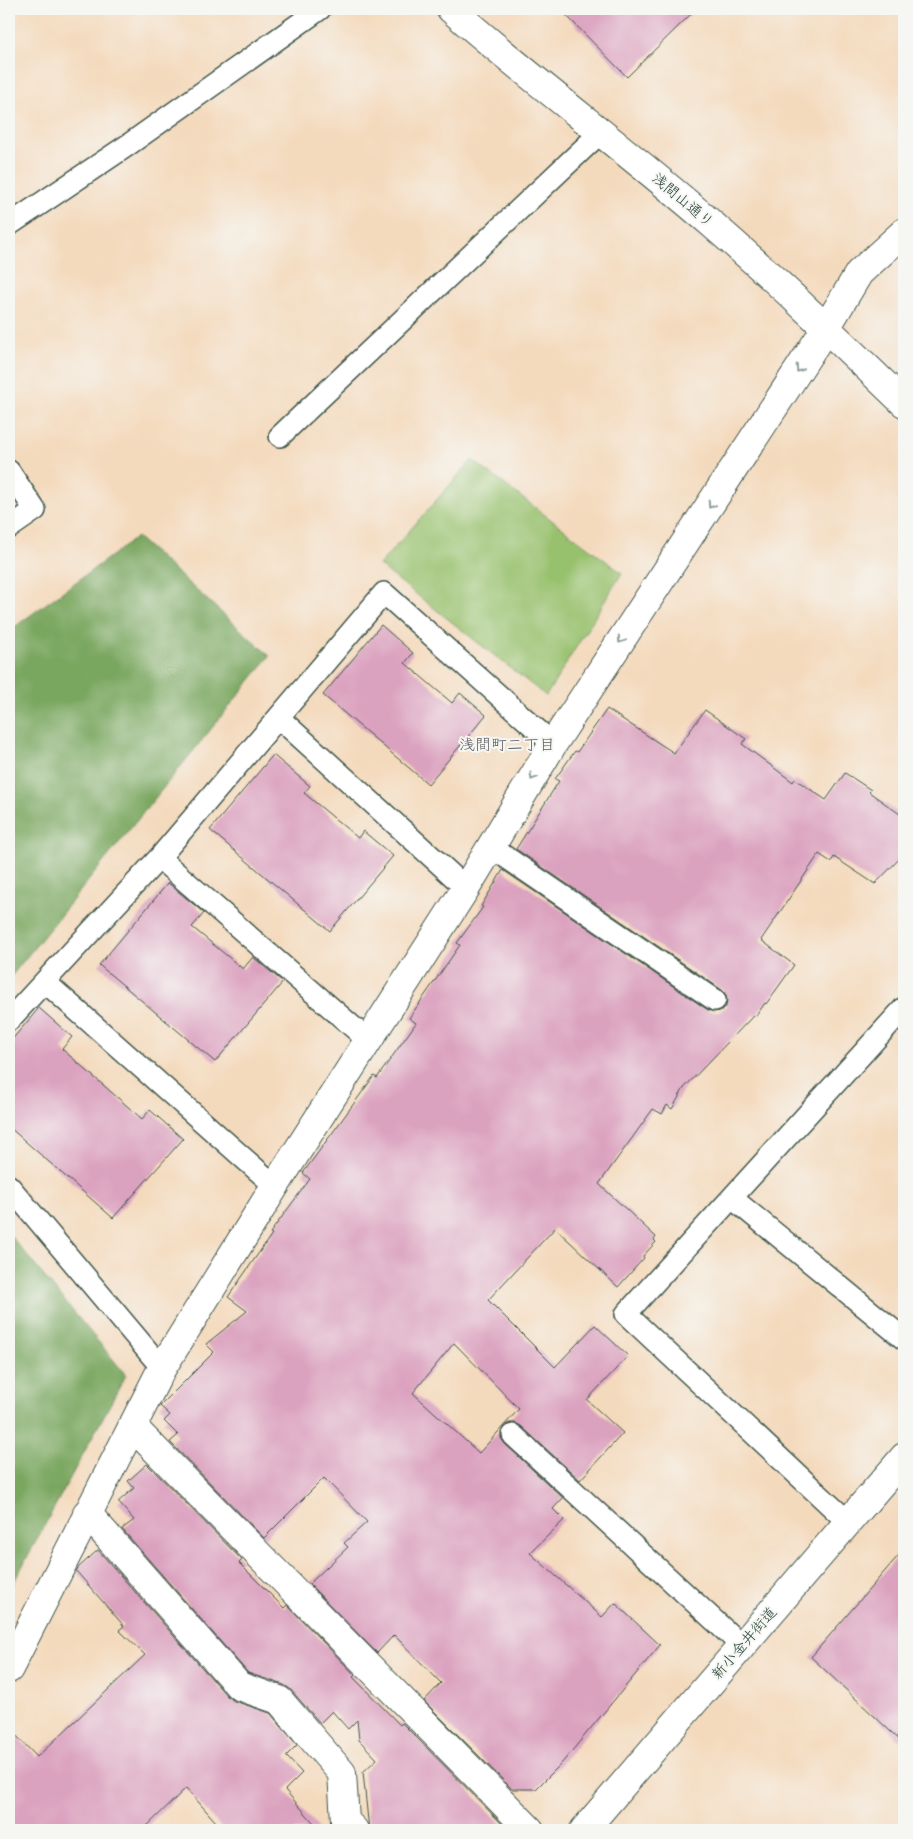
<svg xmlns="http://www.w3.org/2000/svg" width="913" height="1839" viewBox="0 0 913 1839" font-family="Itim,'Klee One',sans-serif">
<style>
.green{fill:#98c16d;stroke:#5c7f50}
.forest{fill:#7aa760;stroke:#4c724a}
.building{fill:#dba2bf;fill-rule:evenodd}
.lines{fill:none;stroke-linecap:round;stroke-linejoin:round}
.lane-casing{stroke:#3f5549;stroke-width:24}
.street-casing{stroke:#3f5549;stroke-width:30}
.secondary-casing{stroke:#3f5549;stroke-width:30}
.lane{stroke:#fff;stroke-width:21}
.street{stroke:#fff;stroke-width:28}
.secondary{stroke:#fff;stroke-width:28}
.oneway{stroke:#8f9e9a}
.labels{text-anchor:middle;stroke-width:4;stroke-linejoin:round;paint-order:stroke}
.street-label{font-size:15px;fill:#1f3d34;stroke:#f6f6f2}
.neighbourhood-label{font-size:16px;fill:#616065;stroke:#f6f6f2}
</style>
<rect width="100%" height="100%" fill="#f6f6f2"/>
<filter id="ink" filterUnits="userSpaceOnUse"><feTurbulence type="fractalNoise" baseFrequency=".02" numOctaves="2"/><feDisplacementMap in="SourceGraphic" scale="10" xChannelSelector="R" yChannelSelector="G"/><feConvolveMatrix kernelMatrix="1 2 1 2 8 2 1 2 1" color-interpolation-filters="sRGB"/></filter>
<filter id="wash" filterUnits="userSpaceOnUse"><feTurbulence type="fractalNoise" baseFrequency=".0096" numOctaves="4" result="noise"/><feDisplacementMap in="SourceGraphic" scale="20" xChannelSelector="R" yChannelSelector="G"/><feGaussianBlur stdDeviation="1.12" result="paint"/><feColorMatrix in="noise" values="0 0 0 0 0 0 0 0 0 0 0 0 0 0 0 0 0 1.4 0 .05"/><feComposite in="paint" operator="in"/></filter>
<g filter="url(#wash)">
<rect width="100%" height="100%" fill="#f4dabd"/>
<!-- green -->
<path class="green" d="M472,460L622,573L546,696L379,565Z"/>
<!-- forest -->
<path class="forest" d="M137,537L270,656L9,979V631Z
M9,1234L126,1375L9,1591Z"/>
<g id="blocks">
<!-- building -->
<path class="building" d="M560,9H696L627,77Z
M381,625L413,653L405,663L452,703L460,693L486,715L428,784L323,695Z
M607,709L674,753L705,710L746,739L742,744L793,782L795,779L826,800L845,773L871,790L869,792L904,817V854L875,884L834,857L831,862L819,854L761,940L794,965L766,1004L765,1003L756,1016L754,1015L684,1088L672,1109L667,1105L662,1114L653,1109L599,1184L656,1237L654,1240L656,1242L643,1256L644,1258L618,1287L555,1228L488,1300L555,1367L595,1325L628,1356L587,1400L623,1433L580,1480L521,1426L515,1423H509L504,1426L501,1432V1438L505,1444L563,1498L553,1509L564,1520L530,1553L602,1617L615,1603L660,1645L561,1764L536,1789H512L424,1701L441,1683L394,1635L377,1653L309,1584L348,1547L344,1543L367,1522L324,1478L264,1538L170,1442L178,1435L164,1421L170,1415L160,1406L214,1352L206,1344L247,1311L228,1297L272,1234L270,1233L310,1179L303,1173L374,1076L377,1078L416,1023L409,1018L460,945L457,943L483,907L481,906L503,870L708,1010L714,1012L720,1011L726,1007L727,1000L726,995L722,990L516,849L559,781L555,779L575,751L577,752ZM454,1343L519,1409L479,1453L413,1393Z
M273,755L310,786L304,793L358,838L363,831L393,856L330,931L210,830Z
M168,883L204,913L192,927L243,969L253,957L283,982L215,1062L99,965Z
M39,1008L72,1037L62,1049L142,1119L150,1110L183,1139L113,1218L9,1127V1043Z
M147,1464L242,1560L239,1563L284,1608L287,1605L355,1675L353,1677L400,1725L402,1723L508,1830H369L363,1772L377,1759L359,1740L357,1720L348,1729L332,1711L320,1723L290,1689L284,1685L248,1673L122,1529L134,1520L118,1502L134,1488L128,1481Z
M904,1549V1744L811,1657Z
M98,1550L227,1696L234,1701L270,1713L297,1745L286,1756L302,1773L285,1790L320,1830H223L186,1788L143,1830H9V1728L37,1757L145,1655L119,1630L124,1626L76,1571L79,1567Z"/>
</g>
</g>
<g filter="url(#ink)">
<use href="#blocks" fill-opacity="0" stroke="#3f5549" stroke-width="1"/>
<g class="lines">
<!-- lane casing -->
<g class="lane-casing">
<path id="lane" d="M9,225L128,145L320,9
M280,436L601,132
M9,471L35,510L9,528
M279,718L466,888
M491,847L715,1000
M159,858L369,1041
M45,982L275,1186
M9,1020L159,858L384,593L553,744
M9,1186L162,1368
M732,1198L904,1339
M513,1435L742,1646
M848,1522L626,1314L904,1008"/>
</g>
<!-- street casing -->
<g class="street-casing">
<path id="street" d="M132,1426L530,1830
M87,1513L239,1686L279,1700L342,1773L345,1821L354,1830
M9,1669L162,1368L275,1186L466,888L553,744L826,328L859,273L904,232"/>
</g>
<!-- secondary casing -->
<g class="secondary-casing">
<path id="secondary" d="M451,9C536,84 628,151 713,225C779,282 842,343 904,403
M584,1830L904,1457"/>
</g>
<!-- lane -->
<use href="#lane" class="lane"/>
<!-- street -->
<use href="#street" class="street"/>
<!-- secondary -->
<use href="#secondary" class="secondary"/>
</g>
<!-- one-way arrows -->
<defs><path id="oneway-chevron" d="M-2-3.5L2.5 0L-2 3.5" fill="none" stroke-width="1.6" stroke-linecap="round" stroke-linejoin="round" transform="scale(1.25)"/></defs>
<g class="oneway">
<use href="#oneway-chevron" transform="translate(799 369) rotate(123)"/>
<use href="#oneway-chevron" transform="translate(711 505) rotate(123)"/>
<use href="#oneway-chevron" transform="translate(621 640) rotate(124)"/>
<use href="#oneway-chevron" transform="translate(533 777) rotate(121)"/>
</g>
</g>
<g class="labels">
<!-- street labels -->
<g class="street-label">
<text transform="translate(683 200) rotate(40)" y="5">浅間山通り</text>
<text transform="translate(744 1643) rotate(-49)" y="5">新小金井街道</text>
</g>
<!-- neighbourhood labels -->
<g class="neighbourhood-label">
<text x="507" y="750">浅間町二丁目</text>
</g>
</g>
<!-- margin -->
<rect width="913" height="1839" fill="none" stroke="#f6f6f2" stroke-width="30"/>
</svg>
